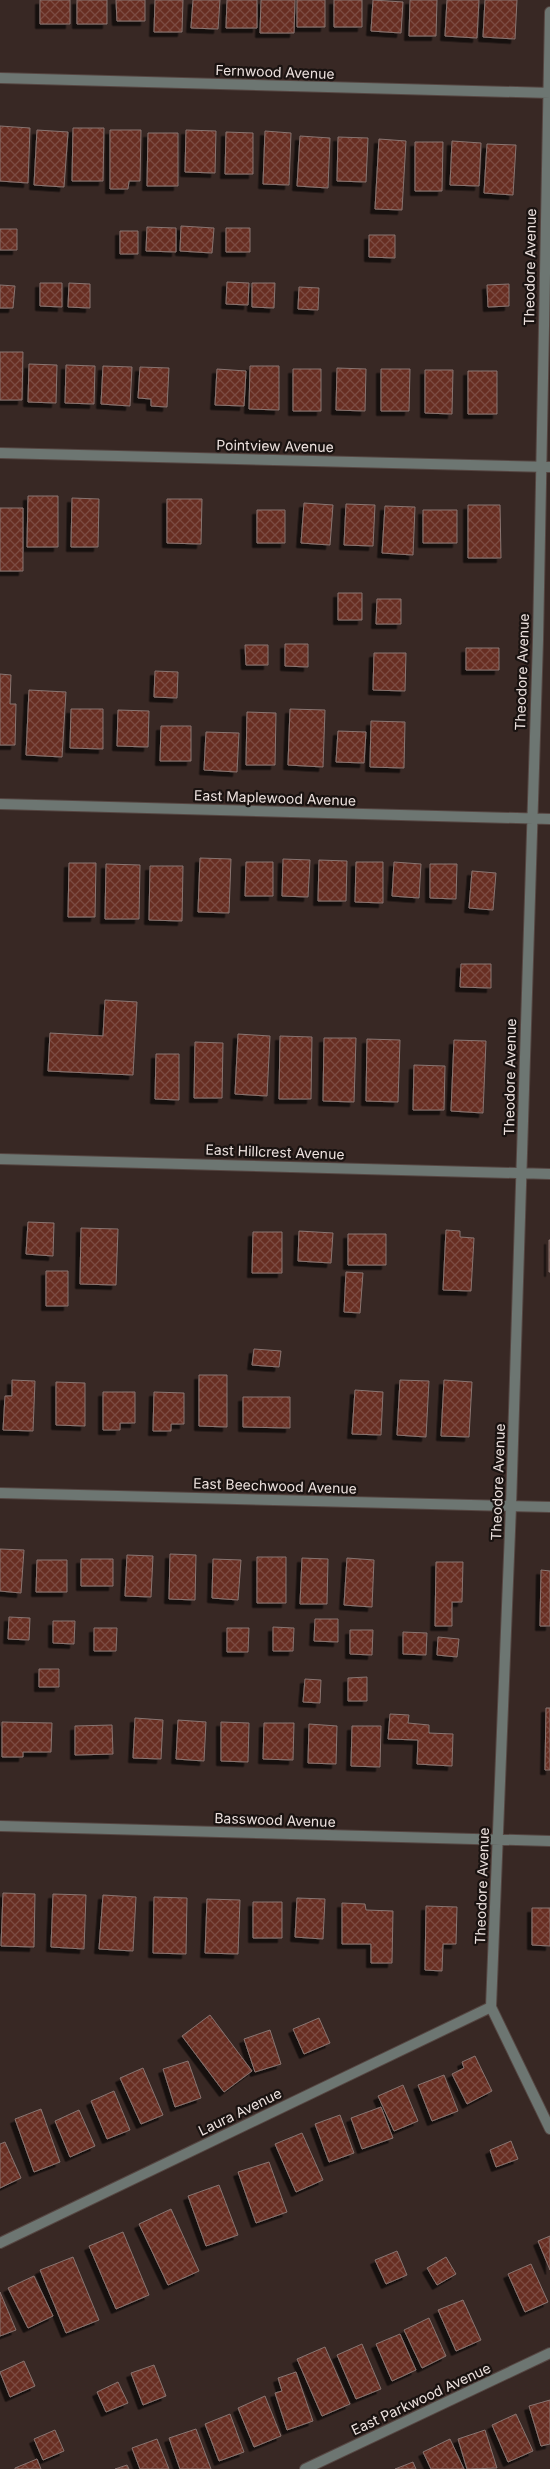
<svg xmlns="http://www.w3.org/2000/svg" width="550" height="2469" viewBox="0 0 550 2469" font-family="Inter,sans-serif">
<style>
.building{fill:url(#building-cross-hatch);stroke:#887470;filter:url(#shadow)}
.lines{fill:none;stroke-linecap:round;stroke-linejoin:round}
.minor-casing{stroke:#554642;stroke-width:12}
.minor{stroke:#6d7672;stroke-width:10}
.labels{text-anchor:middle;stroke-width:4.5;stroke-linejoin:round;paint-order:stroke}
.street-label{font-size:14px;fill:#ede2df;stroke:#1a1311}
</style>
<defs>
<pattern id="building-cross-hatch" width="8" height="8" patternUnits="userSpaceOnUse" patternTransform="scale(1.25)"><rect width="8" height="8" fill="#672e22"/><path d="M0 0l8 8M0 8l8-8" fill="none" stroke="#7d4c42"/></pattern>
<filter id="shadow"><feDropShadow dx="-4.5" dy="4.5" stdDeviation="0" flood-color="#0009"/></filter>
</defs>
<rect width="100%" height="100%" fill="#382824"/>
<!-- building -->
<path class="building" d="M40,0H70V24H40Z
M77,0H107V24H77Z
M116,0H145V21H117Z
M155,0H183L182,32H154Z
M193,0H220L218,29L191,28Z
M227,0H257V28H226Z
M261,0H295L294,33H260Z
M297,0H325V27H297Z
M334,0H362V27H334Z
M373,0L403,2L401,33L371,31Z
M410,0H437L436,36H409Z
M447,0H479L477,38L445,36Z
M485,0H517L515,39L483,37Z
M0,126L30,128L28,183L0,181Z
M73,128H104L103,181H72Z
M37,130L68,132L64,187L34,185Z
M110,130H141L140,181H129L128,189H110Z
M186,130L216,131L215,173L185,172Z
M265,131L291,133L289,185L263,184Z
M226,132L253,133V174H225Z
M148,133H178V186H147Z
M300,136L330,138L328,188L297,186Z
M338,137L368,138L366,182L337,181Z
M379,139L406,141L402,210L375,209Z
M452,141L481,143L479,186L450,185Z
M415,142H443L442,191H415Z
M487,144L516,145L513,195L484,193Z
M181,226L214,228L212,253L180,251Z
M147,227L176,228V252L146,251Z
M226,228H250V252H226Z
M0,229H17V250H0Z
M120,231H138V254H120Z
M369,235H395V258L369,257Z
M227,282L249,283L248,305L226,304Z
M40,283H62V307L40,306Z
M69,283L90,284V308L68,307Z
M252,283H275L274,308L252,307Z
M509,284V306L488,307L487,285Z
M0,285L15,286L13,308H0Z
M299,287L319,288L318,310L298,309Z
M0,352H23L22,400H0Z
M29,364L57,365L56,403L28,402Z
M66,365L95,366L94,404L65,403Z
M103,366L132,367L130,406L101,404Z
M250,366H279V410L249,409Z
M140,367L169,368L167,407L151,406V399L138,398Z
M337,368L366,369L365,411L336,410Z
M217,369L246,371L244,406L215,405Z
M293,369H321V411H293Z
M381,369H410L409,411H381Z
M425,370H453L452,414L425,413Z
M468,371H497V414H468Z
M28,496H58V547H27Z
M72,498L99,499L98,547H71Z
M167,499H202L201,544L167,543Z
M304,503L333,505L330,545L301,543Z
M346,504L375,505L373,546L344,545Z
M468,505H500L501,558H468Z
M385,506L415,507L413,555L382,553Z
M0,508H23V571H0Z
M257,510H285V543H257Z
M423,510H457V543H423Z
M338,593H362V620H338Z
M377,599H401V624H376Z
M285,644H308V667L285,666Z
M245,645H268V665H246Z
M466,648H499V670H466Z
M374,653H406L405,691L373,690Z
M155,671L178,672L177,698L154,697Z
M0,674L11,675L10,704H16L15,745H0Z
M29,690L66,692L62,757L26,755Z
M71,709H103V749L70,748Z
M290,709L325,710L323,767L288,765Z
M118,710L149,711L148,747L117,746Z
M247,712L276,713L275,765H246Z
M371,721L405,722L404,768L370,767Z
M161,726H191V761H160Z
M338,731L366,732L364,763L336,762Z
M206,732L239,733L237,772L204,770Z
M200,858L231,859L229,913L198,912Z
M283,859L310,860L308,897L282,896Z
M319,860L347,861L346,901H318Z
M246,862H273V896H245Z
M356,862H383V903L355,902Z
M394,862L421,864L419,898L392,896Z
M69,863H96L95,917H68Z
M106,864L140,865L139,919H105Z
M430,864H457L456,899L430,898Z
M150,866H183L182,921L149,920Z
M472,871L496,873L493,910L469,908Z
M461,964H491V988L460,987Z
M105,1000L137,1002L133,1075L48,1071L50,1033L103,1036Z
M238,1034L270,1036L267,1096L235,1094Z
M280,1036L312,1037L311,1099H279Z
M324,1038H356L354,1102L323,1101Z
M367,1039L400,1040L398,1102L366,1101Z
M454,1040L486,1041L483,1113L451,1111Z
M195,1042L223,1043L222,1098H194Z
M156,1054H179V1100L155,1099Z
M414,1065L445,1066L444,1110H413Z
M28,1222L54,1223L53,1256L26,1254Z
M81,1228L118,1229L116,1285L80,1284Z
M446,1230L460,1231V1237L474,1238L471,1291L443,1290Z
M299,1231L333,1233L331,1263L298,1261Z
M253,1232H282V1273H252Z
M348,1234H386V1265H348Z
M549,1240H550V1272H549Z
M46,1271H68V1306H46Z
M346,1272L363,1273L360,1313L344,1312Z
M254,1349L281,1351L279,1367L252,1365Z
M199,1375H227V1427L199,1426Z
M12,1380L35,1381L33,1431L3,1430L5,1396H12Z
M400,1380L429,1381L426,1437L397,1435Z
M444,1380L472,1382L469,1437L441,1436Z
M56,1382L85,1383V1426L56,1425Z
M355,1390L383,1392L381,1435L352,1434Z
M103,1392H135V1423H120V1430H103Z
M154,1392L184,1393V1424H171V1431H153Z
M243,1397H290V1428L243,1427Z
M0,1549L24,1550L21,1593L0,1591Z
M170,1554L196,1555L195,1600L169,1599Z
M127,1555L153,1556L151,1597L125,1596Z
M257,1557H286V1603H257Z
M302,1558L328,1559L327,1604H300Z
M347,1558L374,1560L372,1607L344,1605Z
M81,1559H113V1586H81Z
M213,1559L241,1560L238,1600L212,1598Z
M37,1560H67V1592H36Z
M436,1562H463L462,1602H452V1626H435Z
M541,1570L550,1571V1626H540Z
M9,1617L30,1618L29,1640L8,1639Z
M315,1619H338V1642L314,1641Z
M53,1621H75L74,1644L53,1643Z
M273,1627L294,1628L293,1651H273Z
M94,1628H117L116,1651H94Z
M227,1628H249L248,1652H227Z
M350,1630H373L372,1655L350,1654Z
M403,1632L427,1633L426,1655L403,1654Z
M438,1637L459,1639L457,1657L437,1655Z
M39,1669H59V1687H39Z
M367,1677V1701H348V1678Z
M305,1679L321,1680L320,1703L303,1702Z
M546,1708H550V1770H545Z
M390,1714L409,1715L408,1723L429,1725V1733L453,1734L452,1766L417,1764L418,1740L388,1739Z
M135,1718L163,1720L161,1759L133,1758Z
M178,1720L206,1722L204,1761L176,1759Z
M2,1722L52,1723L51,1752H23V1757H2Z
M221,1722L249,1723L248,1762L221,1761Z
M264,1723H294L293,1760L263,1759Z
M309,1724L337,1726L336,1764L308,1763Z
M112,1725L113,1754L75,1755V1726Z
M352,1726H381L380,1767L351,1766Z
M3,1893L35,1894L34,1947L1,1946Z
M53,1894L86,1895L84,1949L51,1947Z
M103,1895L136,1897L133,1951L99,1949Z
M154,1897L187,1898L186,1954L153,1953Z
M297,1898L325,1899L323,1939L295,1937Z
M207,1899L240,1900L238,1954L205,1953Z
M253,1902H282V1938H253Z
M342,1903L365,1904L366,1910L393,1911L392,1963H371V1944H342Z
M426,1906L457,1907L456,1944H443L442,1971L425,1970Z
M532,1908H550V1946L532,1945Z
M210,2015L252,2071L224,2092L182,2036Z
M319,2018L330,2043L304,2054L293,2029Z
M270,2030L281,2064L255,2072L244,2039Z
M475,2056L492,2091L467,2104L452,2074L464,2068L462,2062Z
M188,2061L201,2098L175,2107L163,2069Z
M143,2068L163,2115L141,2124L120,2078Z
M444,2075L458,2111L432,2121L418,2085Z
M403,2085L418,2121L394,2131L378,2096Z
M114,2091L130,2130L107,2139L91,2101Z
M381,2107L393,2138L362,2149L351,2118Z
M41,2109L60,2162L34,2172L15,2119Z
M79,2110L95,2146L70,2157L55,2121Z
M340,2115L354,2153L329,2162L315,2124Z
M302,2133L323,2180L296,2192L275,2144Z
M511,2141L518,2159L496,2167L490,2150Z
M5,2142L21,2178L0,2188V2144Z
M269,2162L287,2212L256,2223L238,2172Z
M219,2185L238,2235L206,2246L188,2196Z
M171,2209L199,2271L168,2285L139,2224Z
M123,2232L149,2295L116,2309L89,2246Z
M550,2236V2270L538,2241Z
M397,2251L407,2275L386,2284L375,2260Z
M73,2257L99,2320L66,2333L40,2270Z
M446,2257L456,2274L437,2285L427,2268Z
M531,2264L548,2302L525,2312L508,2274Z
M34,2276L53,2316L28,2328L8,2288Z
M0,2292L16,2330L0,2336Z
M463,2300L481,2340L456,2351L438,2310Z
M429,2318L446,2356L422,2368L404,2330Z
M400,2334L416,2370L392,2381L376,2344Z
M362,2344L381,2389L356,2399L337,2355Z
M325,2347L350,2404L322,2416L297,2359Z
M24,2361L35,2386L10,2397L0,2372Z
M154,2365L166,2396L143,2405L131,2373Z
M296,2372L313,2421L287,2430L275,2393L282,2391L278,2378Z
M118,2382L128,2403L106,2412L97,2392Z
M265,2396L281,2436L254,2447L238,2408Z
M550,2400V2444L541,2446L529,2406Z
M230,2414L244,2452L219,2461L205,2424Z
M516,2414L533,2451L508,2462L492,2425Z
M196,2429L211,2469H180L169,2438Z
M55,2430L64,2451L43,2460L34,2439Z
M485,2430L497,2468L467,2469L458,2439Z
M157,2439L169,2469H140L132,2448Z
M450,2439L464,2469H431L423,2452Z
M37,2459L41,2469H15V2468Z
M413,2462L416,2469H395Z
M127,2465L129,2469H115Z"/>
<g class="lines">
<!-- minor casing -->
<g class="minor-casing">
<path id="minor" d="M550,12L538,640L511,1506L491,2007L550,2129
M0,78L550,93
M0,453L550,467
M0,804L550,819
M0,1159L550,1174
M0,1493L550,1507
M0,1826L550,1841
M0,2243L491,2007
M305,2469L550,2353"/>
</g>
<!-- minor -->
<use href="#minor" class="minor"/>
</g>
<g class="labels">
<!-- street labels -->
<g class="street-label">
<text transform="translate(275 72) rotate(2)" y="5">Fernwood Avenue</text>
<text transform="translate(530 267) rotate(-89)" y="5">Theodore Avenue</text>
<text transform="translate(275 446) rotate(1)" y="5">Pointview Avenue</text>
<text transform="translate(522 672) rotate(-88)" y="5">Theodore Avenue</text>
<text transform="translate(275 798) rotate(2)" y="5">East Maplewood Avenue</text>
<text transform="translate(510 1077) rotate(-89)" y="5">Theodore Avenue</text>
<text transform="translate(275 1152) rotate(2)" y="5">East Hillcrest Avenue</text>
<text transform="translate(498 1482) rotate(-88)" y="5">Theodore Avenue</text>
<text transform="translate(275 1486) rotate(2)" y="5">East Beechwood Avenue</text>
<text transform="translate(275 1820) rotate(2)" y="5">Basswood Avenue</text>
<text transform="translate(482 1886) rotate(-88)" y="5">Theodore Avenue</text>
<text transform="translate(240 2112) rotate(-26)" y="5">Laura Avenue</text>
<text transform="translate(421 2399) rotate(-25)" y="5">East Parkwood Avenue</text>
</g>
</g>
</svg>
